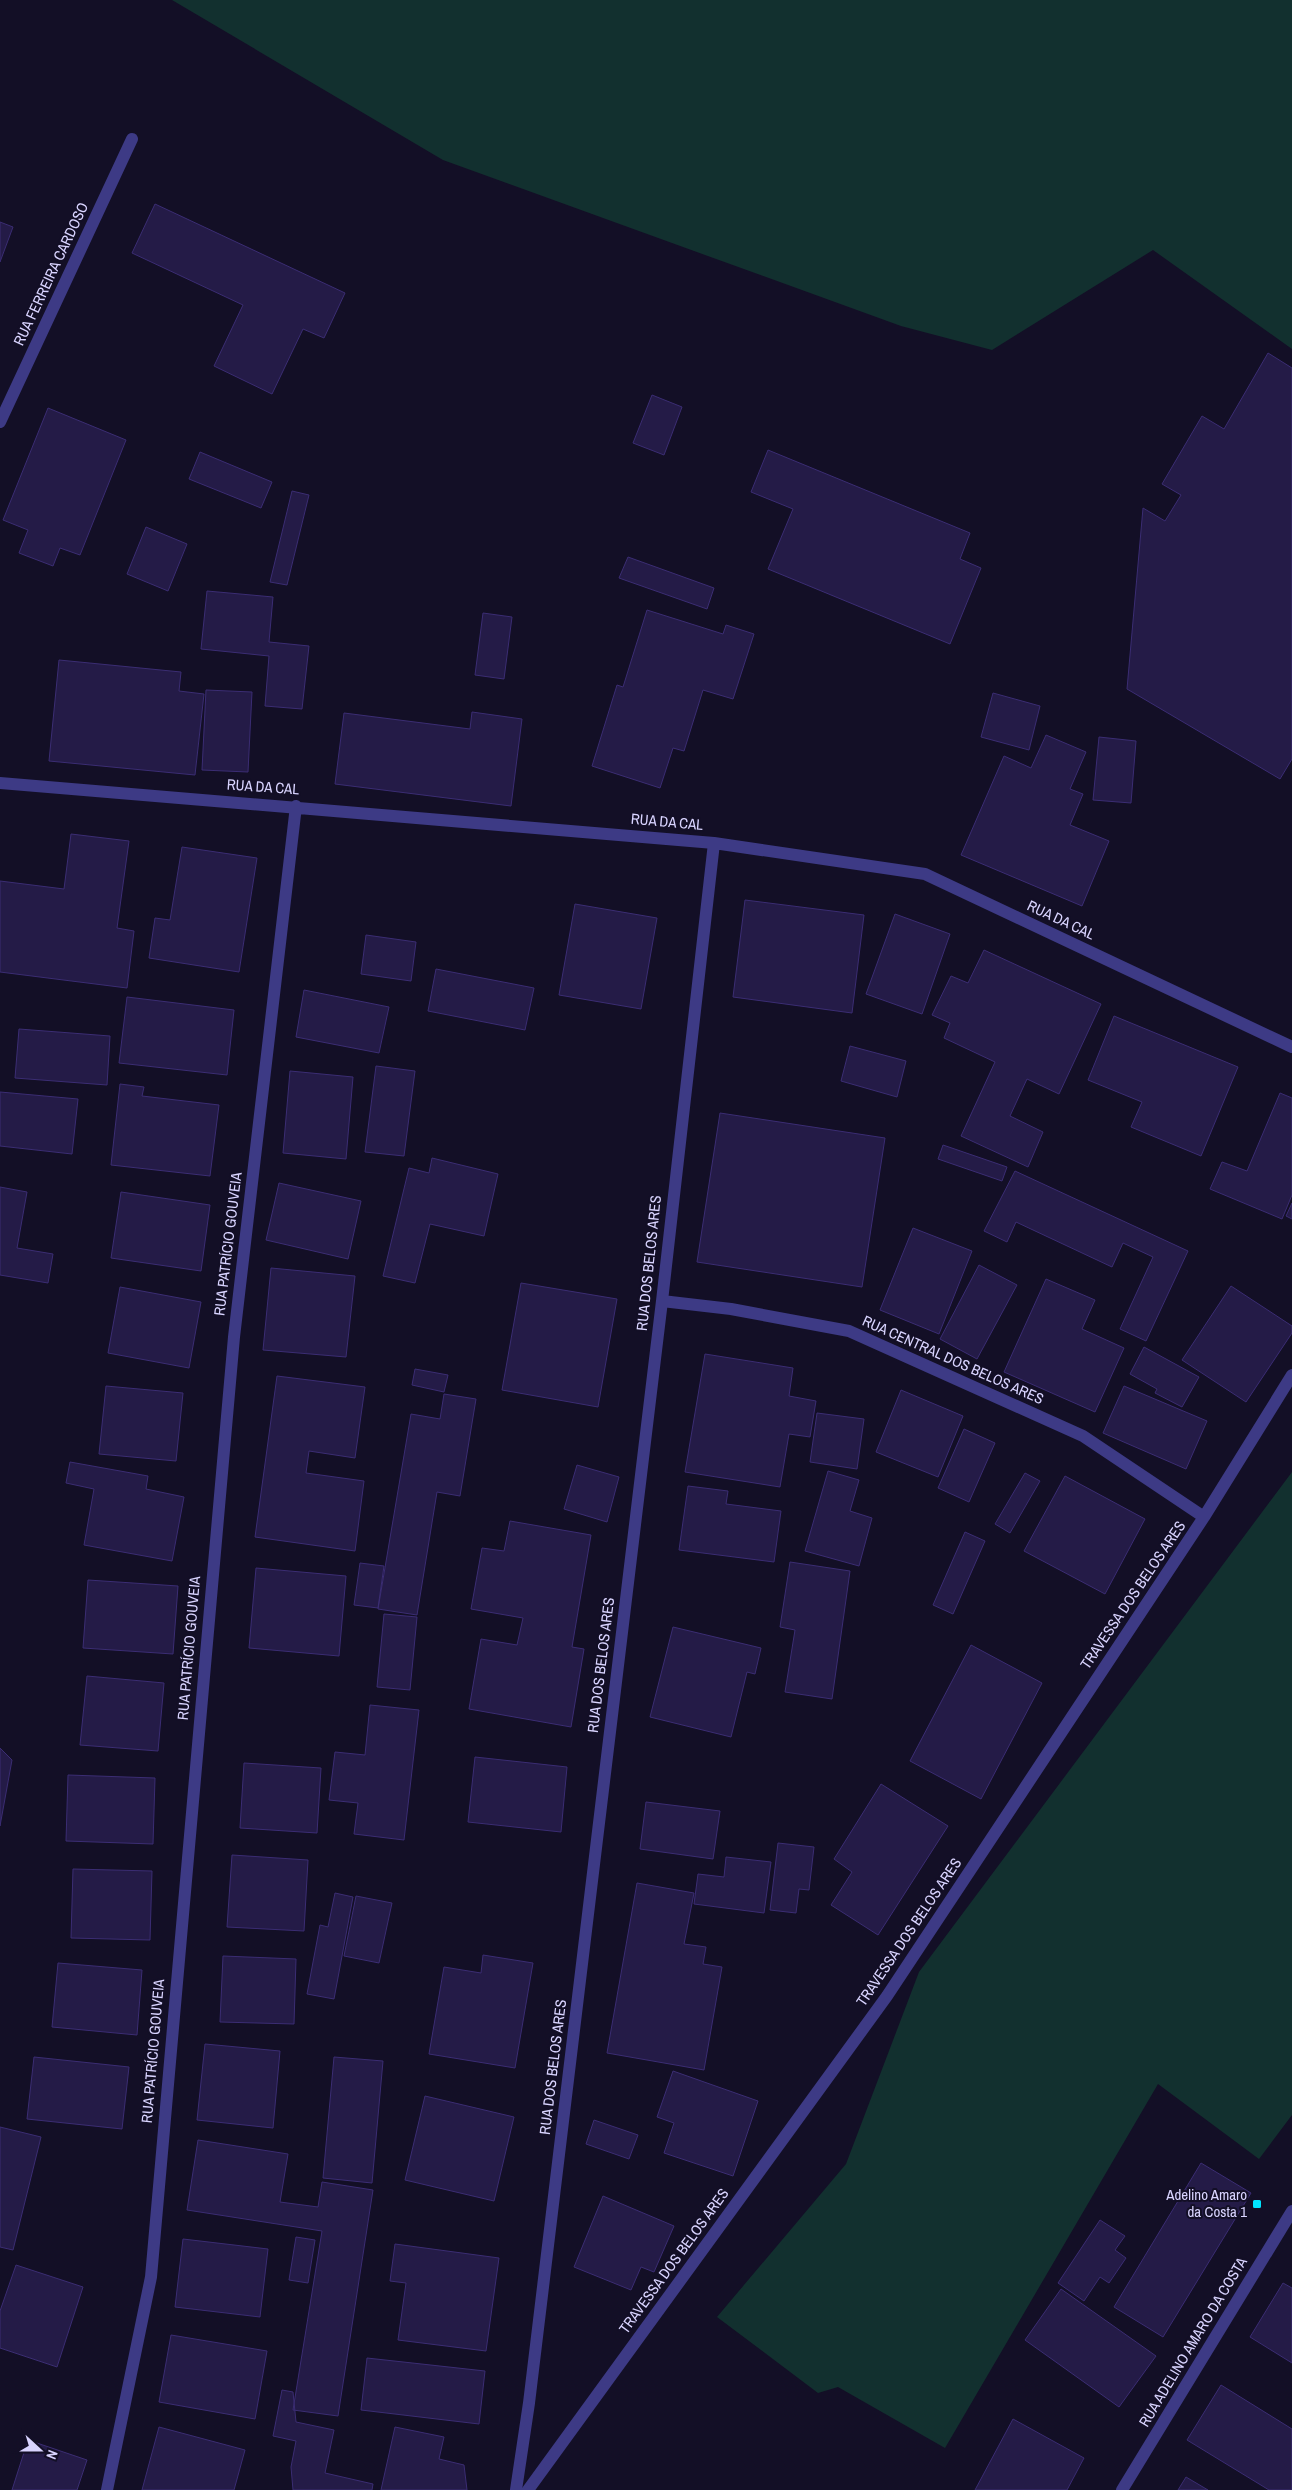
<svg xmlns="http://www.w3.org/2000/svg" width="1292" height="2490" viewBox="0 0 1292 2490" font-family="'Archivo Narrow',sans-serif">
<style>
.green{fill:#12302f}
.building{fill:#241b47;stroke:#3b2d73}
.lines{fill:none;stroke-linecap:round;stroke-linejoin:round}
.minor{stroke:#3d3a85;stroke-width:12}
.poi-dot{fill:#00e5ff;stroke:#130f26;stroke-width:2}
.labels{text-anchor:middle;stroke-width:4;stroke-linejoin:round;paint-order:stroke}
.street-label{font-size:15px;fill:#d9d4ff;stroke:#130f26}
.poi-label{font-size:15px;fill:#d9d4ff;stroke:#130f26;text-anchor:end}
</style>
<rect width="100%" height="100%" fill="#130f26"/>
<!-- green -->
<path class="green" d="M172,0H1292V349L1153,250L992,350L901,326L443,160Z
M1292,1472V2115L1259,2159L1158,2084L945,2448L838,2387L818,2393L717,2317L846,2164L919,1972Z"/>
<!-- building -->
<path class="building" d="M155,204L345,293L324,338L303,329L272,394L214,366L243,305L132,253Z
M0,222L13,227L0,262Z
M1268,353L1292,368V759L1280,779L1127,689L1143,508L1165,521L1181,495L1162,484L1202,416L1224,429Z
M652,395L682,407L664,455L633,443Z
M48,408L126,440L80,555L60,548L53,566L19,553L28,530L3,520Z
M768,450L970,533L960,559L981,568L950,644L768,569L793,509L751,492Z
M200,452L272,482L261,508L189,479Z
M292,491L309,495L287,585L270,582Z
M146,527L187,544L168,591L127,574Z
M628,557L714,588L707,609L619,578Z
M207,591L273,597L269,642L309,646L302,709L265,706L269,656L201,649Z
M647,610L723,634L726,625L754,634L733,699L703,690L684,751L673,748L660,788L592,766L617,685L623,687Z
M483,613L512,617L504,679L475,675Z
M59,660L181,672L179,691L204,694L195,775L49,761Z
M206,690L252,692L248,772L202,770Z
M993,693L1040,706L1029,750L981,737Z
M472,712L522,719L511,806L335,784L344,713L470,729Z
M1046,735L1086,752L1070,789L1083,794L1070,825L1109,841L1082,906L961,855L1004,756L1031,768Z
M1099,737L1136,741L1131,803L1093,800Z
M71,834L129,841L117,928L134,931L127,988L0,972V881L64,889Z
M182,847L257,858L239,972L149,958L155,918L170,920Z
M745,900L864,915L852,1013L733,997Z
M575,904L657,918L641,1009L559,995Z
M895,914L950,934L922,1014L866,994Z
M366,935L416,942L411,981L361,974Z
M984,950L1101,1004L1059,1094L1027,1079L1010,1116L1043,1132L1028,1167L961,1136L995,1062L944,1038L950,1023L932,1015L951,976L968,983Z
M436,969L534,988L525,1030L428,1011Z
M304,990L389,1007L379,1053L296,1037Z
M127,997L234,1010L227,1075L119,1063Z
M1114,1016L1238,1067L1201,1156L1131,1127L1142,1102L1088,1080Z
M19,1029L110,1036L107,1085L15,1078Z
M850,1046L906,1061L897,1097L841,1081Z
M376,1066L415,1071L404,1156L365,1152Z
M290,1071L353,1077L346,1159L283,1153Z
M120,1084L144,1087L142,1096L219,1105L210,1176L111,1165Z
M0,1092L78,1099L72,1154L0,1146Z
M1280,1093L1292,1098V1195L1282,1219L1210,1189L1222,1162L1247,1171Z
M720,1113L885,1138L862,1287L697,1262Z
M943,1145L1007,1167L1002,1181L938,1159Z
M432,1158L498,1174L484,1236L430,1224L415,1283L383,1276L409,1168L429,1173Z
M1015,1171L1188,1251L1146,1341L1120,1329L1153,1257L1123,1243L1112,1267L1016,1222L1007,1242L984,1231Z
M279,1183L361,1201L348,1259L266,1240Z
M0,1187L27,1192L17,1248L53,1254L48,1283L0,1275Z
M121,1192L210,1205L201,1271L111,1258Z
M1292,1203V1219L1286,1216Z
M913,1228L972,1251L939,1334L880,1310Z
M979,1265L1017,1285L977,1359L940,1339Z
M271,1268L355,1276L346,1357L263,1350Z
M1046,1279L1095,1300L1082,1329L1124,1348L1095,1412L1004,1372Z
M521,1283L617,1299L598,1407L502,1390Z
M1231,1286L1292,1326V1333L1246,1402L1182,1360Z
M120,1287L201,1302L189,1368L108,1353Z
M1144,1347L1199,1377L1182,1407L1155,1393L1157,1389L1130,1374Z
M705,1354L793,1368L789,1396L816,1401L810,1437L789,1434L780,1487L685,1472Z
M415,1369L448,1375L444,1392L412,1385Z
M277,1376L365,1387L355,1458L309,1451L306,1473L364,1481L355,1551L255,1537Z
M106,1386L183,1393L176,1461L99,1454Z
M1124,1386L1207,1421L1186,1469L1103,1433Z
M901,1390L963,1416L938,1477L876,1452Z
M444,1394L476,1399L460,1496L437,1492L417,1615L378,1609L411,1414L440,1419Z
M817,1413L864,1419L857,1469L810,1462Z
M964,1429L995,1443L969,1502L938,1488Z
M70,1462L148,1476L146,1489L184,1497L172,1561L84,1545L94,1489L66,1483Z
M577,1465L619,1477L607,1522L564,1509Z
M828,1471L859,1480L850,1511L872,1518L859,1566L805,1551Z
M1025,1473L1040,1481L1010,1533L995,1524Z
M1065,1476L1145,1519L1105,1594L1024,1551Z
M688,1486L728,1491L726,1504L781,1511L774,1562L679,1550Z
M510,1521L591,1535L572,1647L584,1649L571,1727L469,1709L481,1639L517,1645L523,1618L471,1609L482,1548L504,1551Z
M965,1532L985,1541L953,1614L933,1605Z
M790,1562L850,1571L832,1699L785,1692L795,1630L780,1627Z
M360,1563L384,1566L378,1608L354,1605Z
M256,1568L346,1576L339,1656L249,1648Z
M88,1580L178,1586L173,1654L83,1648Z
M384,1614L417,1617L410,1690L377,1687Z
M673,1627L761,1648L755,1674L747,1672L731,1737L650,1717Z
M971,1645L1042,1683L981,1799L910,1761Z
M87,1676L164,1683L158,1751L80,1745Z
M370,1705L419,1710L404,1840L354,1834L358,1803L329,1800L335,1752L365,1755Z
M0,1748L12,1760L0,1826Z
M475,1757L567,1767L561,1832L468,1822Z
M244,1763L321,1768L317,1833L240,1828Z
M68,1775L155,1778L153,1844L66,1841Z
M881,1784L948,1826L878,1935L831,1905L852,1872L834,1859Z
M646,1802L720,1811L713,1859L640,1849Z
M778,1843L814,1847L809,1890L799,1889L796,1913L770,1910Z
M232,1855L308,1860L304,1931L227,1927Z
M726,1857L771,1862L764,1913L694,1904L698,1874L724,1877Z
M73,1869L152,1871L150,1940L71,1938Z
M637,1883L694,1893L684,1944L706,1947L703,1964L722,1967L704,2070L607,2053Z
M335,1893L353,1897L334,1999L307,1994L320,1925L328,1927Z
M356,1896L392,1903L379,1963L344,1956Z
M483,1955L533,1963L515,2068L429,2054L444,1967L481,1973Z
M223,1956L296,1959L294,2024L220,2022Z
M58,1963L142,1970L137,2035L52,2027Z
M205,2044L280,2051L273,2128L197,2120Z
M34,2057L129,2067L122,2129L27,2119Z
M334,2057L383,2061L372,2183L323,2178Z
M673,2071L758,2101L733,2176L664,2153L674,2123L657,2117Z
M425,2096L514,2117L494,2201L405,2180Z
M594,2120L638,2135L629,2159L586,2144Z
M0,2127L41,2137L13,2250L0,2247Z
M198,2140L288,2154L280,2202L318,2207L322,2182L373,2190L338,2416L293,2410L322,2231L187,2210Z
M1201,2163L1251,2193L1163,2337L1114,2307Z
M603,2196L674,2226L654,2272L641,2267L631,2290L574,2267Z
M1100,2220L1125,2236L1115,2250L1126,2258L1109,2283L1100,2277L1084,2301L1058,2283Z
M296,2237L315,2240L308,2283L289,2280Z
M183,2239L268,2249L260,2317L175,2307Z
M395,2244L499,2258L486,2351L398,2340L406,2283L390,2281Z
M16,2265L83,2287L57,2367L0,2348V2311Z
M1283,2283L1292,2288V2363L1250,2337Z
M1061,2289L1156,2356L1119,2407L1025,2340Z
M171,2335L267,2351L255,2419L159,2402Z
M367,2358L485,2371L479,2424L361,2410Z
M1221,2385L1292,2429V2490H1269L1187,2440Z
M282,2390L293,2392L296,2422L334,2430L325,2473L373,2484L372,2490H293L291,2467L296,2441L273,2436Z
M1013,2419L1084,2458L1067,2490H975Z
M159,2427L245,2450L234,2490H142Z
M395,2427L444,2437L439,2459L464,2465L467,2490H381Z
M28,2440L87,2460L77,2490H12Z
M1186,2477L1208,2490H1178Z"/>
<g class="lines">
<!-- minor -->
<path class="minor" d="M0,422L132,139
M0,783L714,843L925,874L1292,1047
M662,1301L731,1309L849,1331L1083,1436L1204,1517
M107,2490L151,2277L234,1337L296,806
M516,2490L529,2403L662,1301L714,843
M528,2490L887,1996L1204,1517L1292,1375
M1122,2490L1292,2211"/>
</g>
<!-- markers -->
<rect class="poi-dot" x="1252" y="2199" width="10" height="10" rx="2.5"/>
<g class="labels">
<!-- street labels -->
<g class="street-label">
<text transform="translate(51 274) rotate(-65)" y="5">RUA FERREIRA CARDOSO</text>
<text transform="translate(263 787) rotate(4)" y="5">RUA DA CAL</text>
<text transform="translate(667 822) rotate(5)" y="5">RUA DA CAL</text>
<text transform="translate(1061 920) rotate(25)" y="5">RUA DA CAL</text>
<text transform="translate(228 1244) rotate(-83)" y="5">RUA PATRÍCIO GOUVEIA</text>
<text transform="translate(649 1263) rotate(-84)" y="5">RUA DOS BELOS ARES</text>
<text transform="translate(953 1360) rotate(24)" y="5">RUA CENTRAL DOS BELOS ARES</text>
<text transform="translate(1133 1595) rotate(-56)" y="5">TRAVESSA DOS BELOS ARES</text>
<text transform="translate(189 1648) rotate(-85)" y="5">RUA PATRÍCIO GOUVEIA</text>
<text transform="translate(601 1665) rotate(-83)" y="5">RUA DOS BELOS ARES</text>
<text transform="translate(909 1932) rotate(-56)" y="5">TRAVESSA DOS BELOS ARES</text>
<text transform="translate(153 2051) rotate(-85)" y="5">RUA PATRÍCIO GOUVEIA</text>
<text transform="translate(553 2067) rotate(-83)" y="5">RUA DOS BELOS ARES</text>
<text transform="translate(674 2261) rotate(-54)" y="5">TRAVESSA DOS BELOS ARES</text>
<text transform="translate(1193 2342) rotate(-59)" y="5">RUA ADELINO AMARO DA COSTA</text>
</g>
<!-- poi labels -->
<g class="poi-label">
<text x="1247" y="2200">Adelino Amaro<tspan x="1247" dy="17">da Costa 1</tspan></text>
</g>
</g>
<!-- north arrow -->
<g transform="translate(40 2450) rotate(111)" stroke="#130f26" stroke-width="4" paint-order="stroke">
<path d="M0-4L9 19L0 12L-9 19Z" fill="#d9d4ff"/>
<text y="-8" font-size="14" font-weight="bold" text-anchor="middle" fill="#d9d4ff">N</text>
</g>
</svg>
